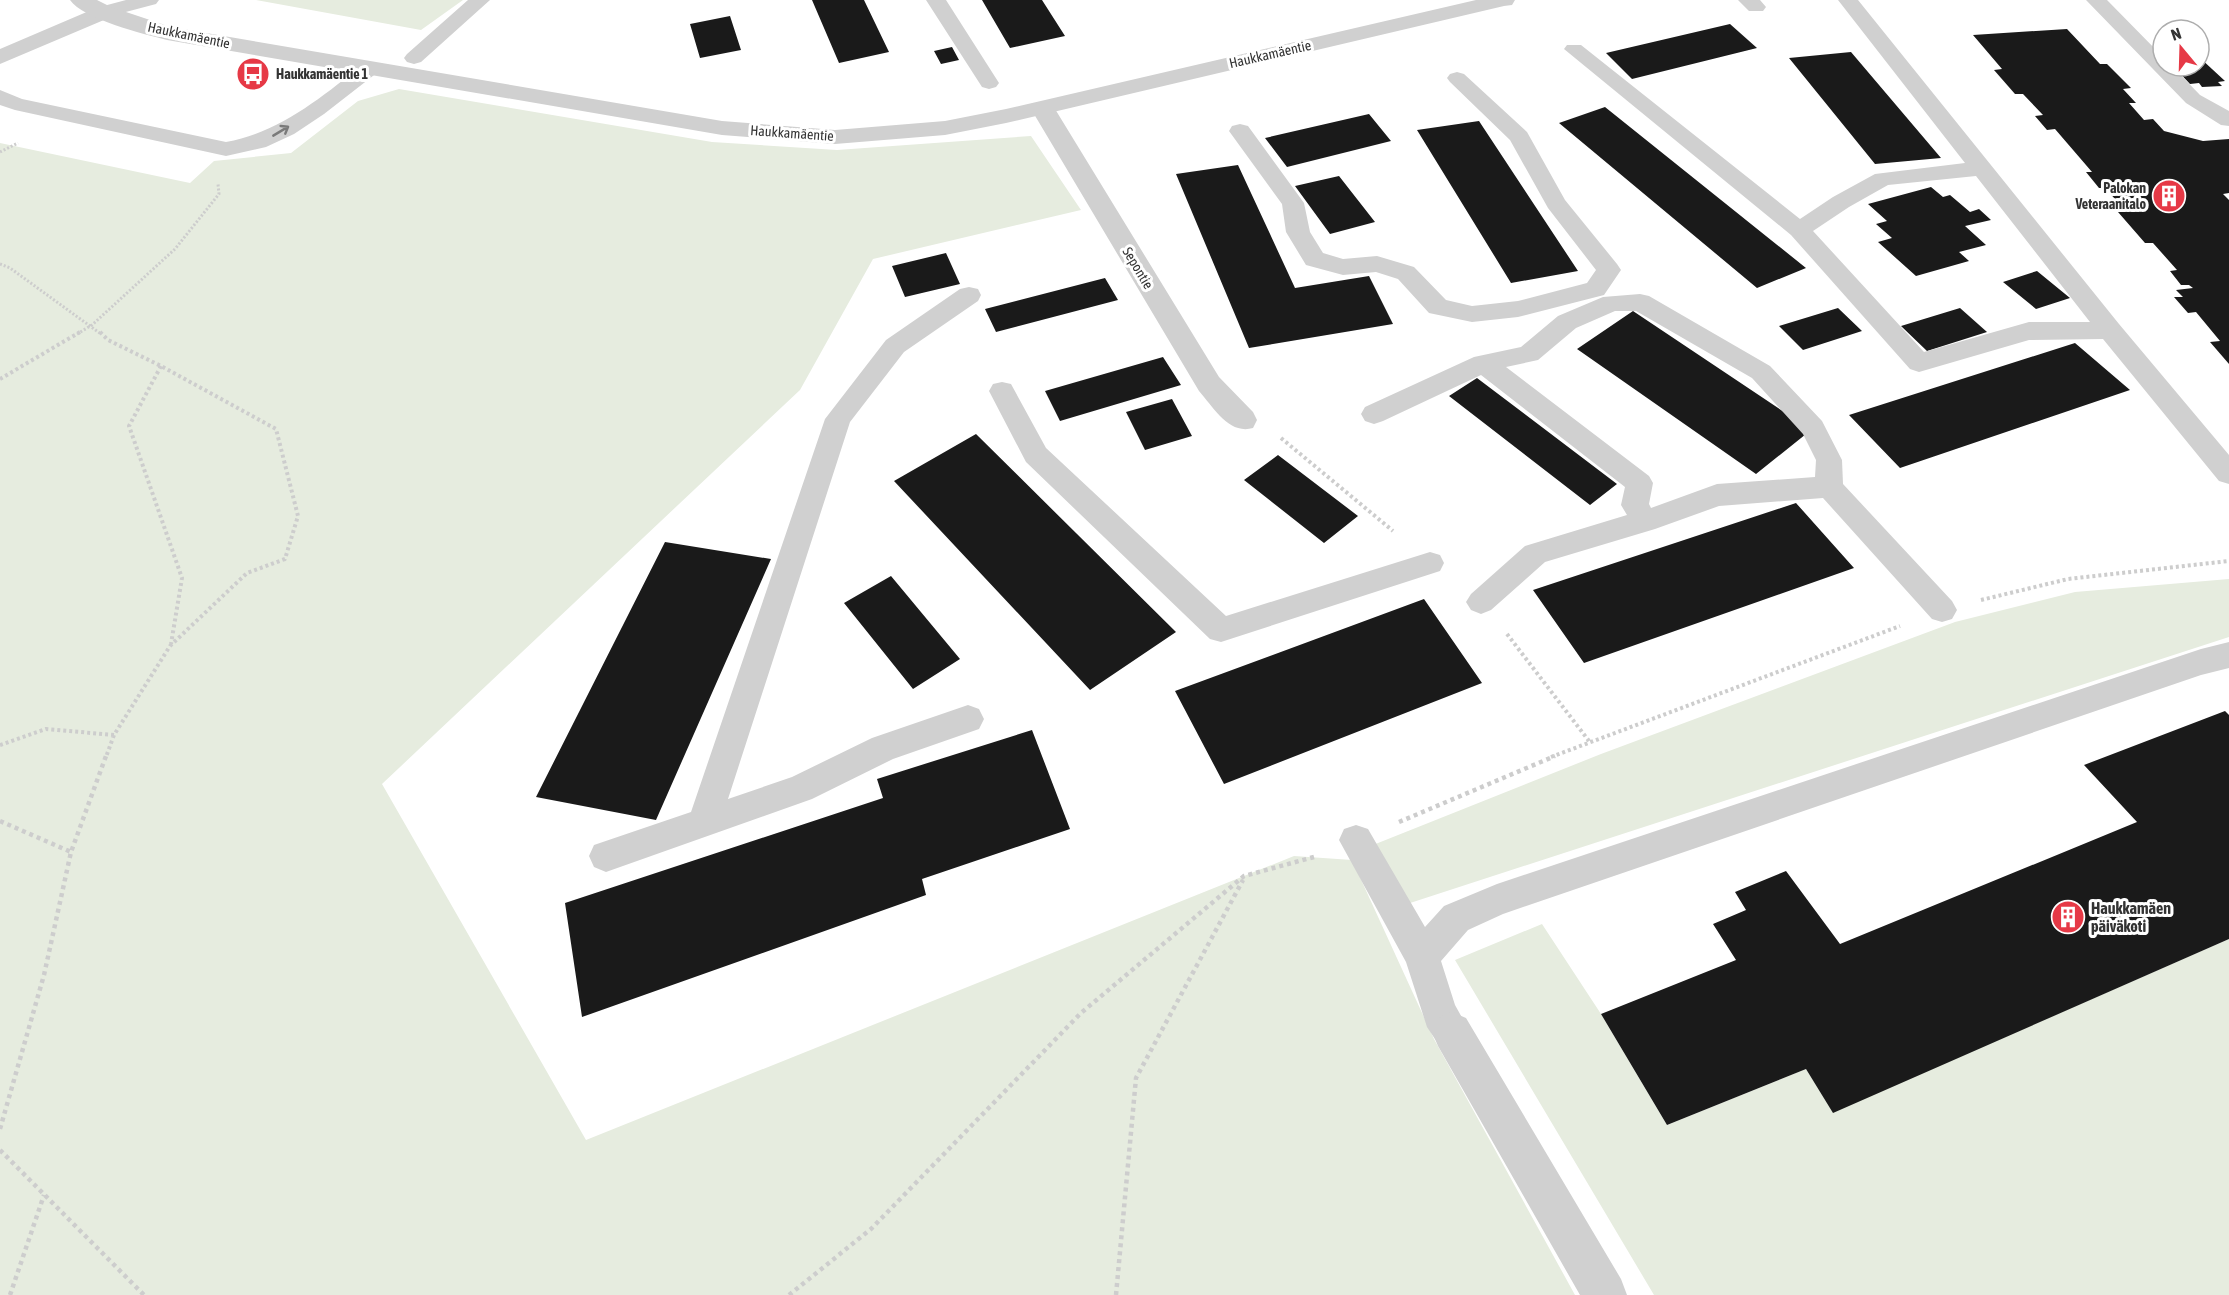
<svg xmlns="http://www.w3.org/2000/svg" width="2229" height="1295" viewBox="0 0 2229 1295" font-family="'Asap Condensed',sans-serif">
<style>
.green{fill:#e6ecdf}
.building{fill:#1a1a1a}
.lines{fill:none;stroke-linecap:round;stroke-linejoin:round}
.path-far2{stroke:#cdcdcd;stroke-width:3;stroke-dasharray:2 2;stroke-linecap:butt}
.path-far1{stroke:#cdcdcd;stroke-width:4;stroke-dasharray:3 3;stroke-linecap:butt}
.path{stroke:#cdcdcd;stroke-width:4.5;stroke-dasharray:4 4;stroke-linecap:butt}
.service{fill:#d0d0d0;fill-rule:evenodd}
.minor{fill:#d0d0d0;fill-rule:evenodd}
.tertiary{fill:#d0d0d0;fill-rule:evenodd}
.oneway{stroke:#7a7a7a}
.labels{text-anchor:middle;stroke-width:6;stroke-linejoin:round;paint-order:stroke}
.far-street-label{font-size:14px;fill:#333;stroke:#fff}
.far-poi-label{font-size:14px;font-weight:bold;fill:#333;stroke:#fff;text-anchor:start}
.poi-label{font-size:16px;font-weight:bold;fill:#333;stroke:#fff;text-anchor:start}
</style>
<rect width="100%" height="100%" fill="#fff"/>
<!-- green -->
<path class="green" d="M256,0H463L421,30Z
M399,89L712,142L837,150L1031,136L1081,210L873,259L800,390L382,784L586,1140L1294,856L1352,860L1434,1039L1575,1295H0V143L190,183L214,161L291,153L358,101Z
M2229,579V637L1407,904L1373,845L1601,754L1955,622L2075,592Z
M1542,924L1601,1014L1667,1125L1806,1069L1833,1112L2229,939V1295H1654L1455,960Z"/>
<!-- building -->
<path class="building" d="M812,0H864L889,52L839,63Z
M982,0H1042L1065,36L1010,48Z
M730,16L741,50L700,58L690,24Z
M1730,24L1757,48L1632,79L1606,53Z
M2067,29L2100,64H2107L2131,88L2123,89L2136,103H2129L2144,120L2153,119L2164,131L2203,141L2229,139V193L2223,194L2229,200V364L2210,342L2220,341L2196,312L2188,313L2174,297H2183L2176,290L2193,288L2189,285H2181L2170,271L2177,270L2153,243H2145L2118,212L2126,211L2105,188H2099L2086,172H2092L2055,129L2047,130L2035,116L2043,115L2023,94H2015L1994,70L2002,69L1973,35Z
M952,47L959,60L941,64L934,51Z
M1851,52L1941,158L1875,164L1789,58Z
M2199,57L2225,81L2218,82L2222,86L2202,87L2199,83L2190,84L2173,66H2199Z
M1605,107L1806,268L1757,288L1559,123Z
M1369,114L1391,141L1287,167L1265,138Z
M1479,121L1578,271L1511,283L1417,130Z
M1238,165L1295,288L1369,276L1393,324L1249,348L1176,174Z
M1339,176L1375,222L1330,234L1295,186Z
M1931,187L1943,197L1950,195L1970,212L1979,209L1991,220L1965,226L1986,245L1959,252L1969,261L1916,276L1878,242L1892,238L1876,224L1887,221L1868,204Z
M946,253L960,284L905,297L892,266Z
M2037,271L2070,298L2036,309L2003,282Z
M1105,278L1118,300L996,332L985,309Z
M1838,308L1862,331L1803,350L1779,326Z
M1960,308L1987,332L1927,351L1901,326Z
M1633,311L1811,430L1756,474L1577,349Z
M2075,343L2130,390L1900,468L1849,415Z
M1163,357L1181,385L1060,421L1045,391Z
M1477,378L1617,484L1590,505L1449,396Z
M1172,399L1192,436L1145,450L1126,412Z
M976,434L1176,632L1090,690L894,481Z
M1278,455L1358,516L1324,543L1244,480Z
M1796,503L1854,568L1584,663L1533,590Z
M665,542L771,559L656,820L536,797Z
M891,576L960,659L913,689L844,603Z
M1424,599L1482,683L1224,784L1175,691Z
M2225,711L2229,715V939L1833,1113L1806,1069L1667,1125L1601,1014L1736,960L1713,924L1746,910L1735,892L1786,871L1840,944L2137,822L2084,765Z
M1032,730L1070,829L922,879L926,895L582,1017L565,903L883,798L877,779Z"/>
<g class="lines">
<!-- path-far2 -->
<path class="path-far2" d="M0,152L18,143
M0,264L10,268L101,334
M77,334L92,325L175,249L219,194L218,184"/>
<!-- path-far1 -->
<path class="path-far1" d="M100,332L108,340L161,366L276,429L298,516L285,559L247,573L170,646L114,735L106,757
M161,366L129,426L182,578L171,644
M0,379L80,332
M1281,438L1393,531
M1981,600L2068,579L2229,561
M1507,634L1589,741
M0,745L46,729L114,735
M1551,757L1900,626"/>
<!-- path -->
<path class="path" d="M0,821L71,852
M1399,822L1555,756
M0,1129L44,975L71,852L106,756
M0,1150L144,1295
M10,1295L44,1195
M789,1295L871,1229L1081,1013L1244,876L1314,857
M1116,1295L1136,1078L1243,880"/>
<!-- service -->
<path class="service" d="M126,0H159L156,4L103,18L96,16L93,12L96,8Z
M468,0H490L421,62L414,64L407,62L404,58L407,54Z
M926,0H946L999,83L996,87L989,89L982,87Z
M1738,0H1760L1766,7L1763,11H1749Z
M1838,0H1858L2119,324L2229,455V484L2219,481L2103,339L2029,340L1919,372L1910,369L1791,235L1564,49L1567,45H1581L1800,219L1833,197L1875,174L1965,163ZM1976,176L2090,322H2029L1924,352L1813,231L1849,207L1888,185Z
M2086,0H2107L2163,57V66H2172L2200,95L2229,111V126L2221,125L2186,103Z
M371,62L378,64L381,68L378,72L324,114L294,134L266,147L226,156L15,110L0,105V90L22,99L226,142C281,132 321,97 364,64Z
M1457,72L1464,74L1527,132L1565,200L1617,264L1621,270L1604,295L1518,317L1472,322L1429,313L1398,279L1376,272L1343,275L1306,265L1286,232L1282,204L1229,131L1232,126L1240,124L1248,126L1304,203L1310,232L1323,253L1343,259L1377,256L1414,267L1446,300L1472,306L1518,301L1587,283L1596,270L1548,208L1510,140L1450,82L1447,78L1450,74Z
M969,287L978,289L981,295L978,301L904,352L850,422L728,799L792,777L872,738L968,705L979,709L984,719L979,729L893,759L812,799L606,872L594,867L589,856L594,845L691,812L825,419L886,340L960,289Z
M1640,294L1649,296L1770,366L1822,421L1842,460L1843,484L1952,601L1957,610L1952,619L1942,622L1932,619L1823,498L1719,506L1655,529L1545,562L1491,610L1481,614L1471,610L1466,602L1471,594L1525,546L1627,515L1621,505L1625,487L1481,375L1383,421L1374,424L1365,421L1361,414L1365,407L1474,357L1521,347L1558,316L1603,297ZM1615,311H1636L1752,378L1803,434L1816,460L1815,477L1717,484L1651,508L1649,504L1653,483L1649,476L1506,367L1538,360L1576,328Z
M1002,382L1011,384L1046,448L1226,616L1430,552L1440,555L1444,563L1440,571L1221,642L1210,639L1026,462L989,391L993,384Z
M2229,642V668L2201,675L1503,914L1468,930L1441,961L1455,1005L1470,1032L1465,1045L1452,1050L1439,1045L1427,1027L1406,962L1339,840L1344,829L1356,825L1368,829L1425,927L1444,906L1497,884L2201,649Z"/>
<!-- minor -->
<path class="minor" d="M103,5L111,7L114,12L111,17L0,64V49Z
M1043,102L1051,104L1055,109L1219,377L1253,412L1257,420L1253,428C1229,435 1214,408 1199,391L1031,109L1035,104Z
M1452,1012L1466,1018L1621,1279L1627,1295H1580L1438,1046L1432,1032L1438,1018Z"/>
<!-- tertiary -->
<path class="tertiary" d="M70,0H97L111,7L171,27L722,121L835,130L945,121L1006,109L1476,0H1515L1512,5L1504,6L1006,123L945,135L835,144L722,135L167,40C144,34 83,19 70,0Z"/>
</g>
<!-- one-way arrows -->
<defs><path id="oneway-shaft" d="M-6 0H5M1.5-3L5.5 0L1.5 3" fill="none" stroke-width="1.6" stroke-linecap="round" stroke-linejoin="round" transform="scale(1.5)"/></defs>
<use class="oneway" href="#oneway-shaft" transform="translate(281 131) rotate(-31)"/>
<!-- icons -->
<defs>
<g id="bus-disc" transform="scale(1.725)"><circle r="9.5" fill="#e63946" stroke="#fff"/><path d="M-5-6H5V4H4V6H2V4H-2V6H-4V4H-5ZM-3.5-4V0h7V-4ZM-3.5 1.2v1.5H-2V1.2ZM2 1.2v1.5H3.5V1.2Z" fill="#fff"/></g>
<g id="building-disc" transform="scale(1.725)"><circle r="9.5" fill="#e63946" stroke="#fff"/><path d="M-4-6H4V6H1V3H-1V6H-4ZM-2.5-4.3h1.7v1.8h-1.7ZM.8-4.3h1.7v1.8H.8ZM-2.5-1h1.7V.8h-1.7ZM.8-1h1.7V.8H.8Z" fill="#fff"/></g>
</defs>
<g fill-rule="evenodd">
<use href="#bus-disc" x="253" y="74"/>
<use href="#building-disc" x="2169" y="196"/>
<use href="#building-disc" x="2068" y="917"/>
</g>
<g class="labels">
<!-- far-street labels -->
<g class="far-street-label">
<text transform="translate(189 35) rotate(12)" y="5">Haukkamäentie</text>
<text transform="translate(1270 54) rotate(-13)" y="5">Haukkamäentie</text>
<text transform="translate(792 133) rotate(4)" y="5">Haukkamäentie</text>
<text transform="translate(1138 268) rotate(59)" y="5">Sepontie</text>
</g>
<!-- far-poi labels -->
<g class="far-poi-label">
<text x="276" y="79">Haukkamäentie 1</text>
<text x="2146" y="193" text-anchor="end">Palokan<tspan x="2146" dy="16">Veteraanitalo</tspan></text>
</g>
<!-- poi labels -->
<g class="poi-label">
<text x="2091" y="914">Haukkamäen<tspan x="2091" dy="18">päiväkoti</tspan></text>
</g>
</g>
<!-- north arrow -->
<g transform="translate(2181 48) rotate(341)"><circle r="28" fill="#ffffff" stroke="#adadad" stroke-width="1.5"/>
<path d="M0-4.5L10 22L0 15L-10 22Z" fill="#e63946"/>
<text y="-9" font-size="16" font-weight="bold" text-anchor="middle" fill="#333333">N</text>
</g>
</svg>
